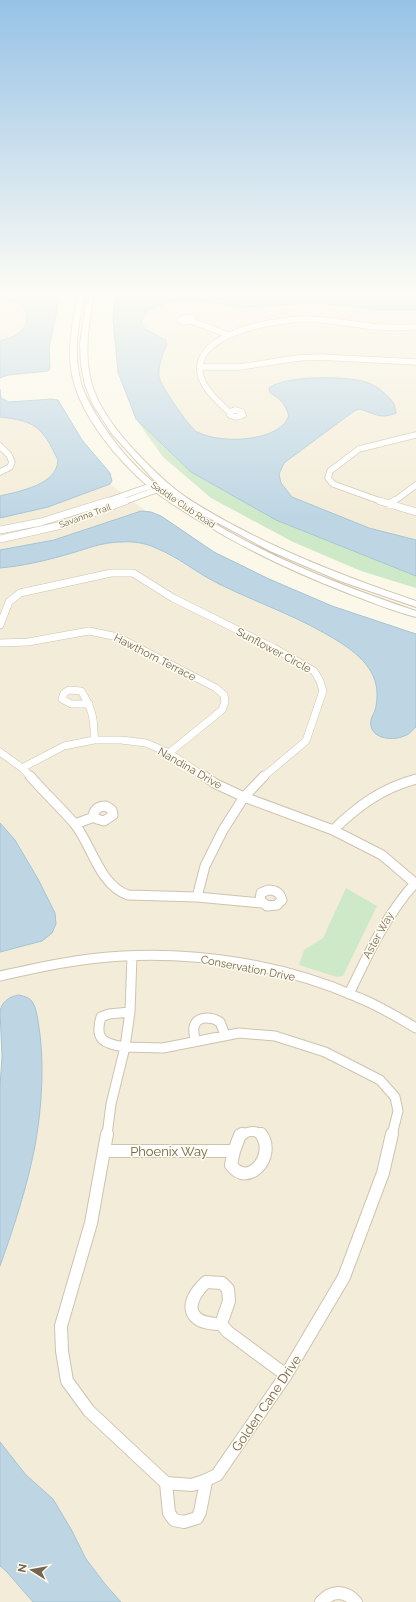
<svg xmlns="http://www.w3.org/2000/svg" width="416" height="1602" viewBox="0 0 416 1602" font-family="Raleway,sans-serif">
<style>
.residential{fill:#f3ecd8}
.green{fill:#cee9c8}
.water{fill:#bed6e4;stroke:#a5c3d6}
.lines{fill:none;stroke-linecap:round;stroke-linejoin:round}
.street-far3-casing{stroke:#cdc3b0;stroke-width:7}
.street-far2-casing{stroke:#cdc3b0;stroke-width:8}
.street-far1-casing{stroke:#cdc3b0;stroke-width:11}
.street-casing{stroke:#cdc3b0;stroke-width:14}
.secondary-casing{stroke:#d0c4ad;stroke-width:2}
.street-far3{stroke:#fff;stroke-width:5.5}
.street-far2{stroke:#fff;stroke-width:7}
.street-far1{stroke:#fff;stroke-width:9}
.street{stroke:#fff;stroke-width:12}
.secondary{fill:#fff;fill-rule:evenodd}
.labels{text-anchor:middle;stroke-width:3;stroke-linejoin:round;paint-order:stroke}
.far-street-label{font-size:9px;fill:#75654e;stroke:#fefcf0}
.street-label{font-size:11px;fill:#75654e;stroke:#fefcf0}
.near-street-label{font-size:13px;fill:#75654e;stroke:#fefcf0}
</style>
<rect width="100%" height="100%" fill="#fbf8e9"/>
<!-- residential -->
<path class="residential" d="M118,292H276L416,296V576L136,419L118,372L113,320L114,296Z
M0,299L17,303L26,310L28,314L23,329L14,336L0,341Z
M0,417L18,419L33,424L39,429L55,453L110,484L146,511L136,512L54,540L0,550Z
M110,542H138L156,548L217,583L324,633L340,642L359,657L373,673L378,693L375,710L372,717L380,736L394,739L408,734L416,727V1602H121L105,1584L86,1559L71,1529L53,1499L26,1475L0,1442V1266L13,1230L35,1145L42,1087V1066L41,1038L29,999L18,995L12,996L5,1000L2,1005L0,1011V568L50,559Z
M0,1566L6,1571L33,1602H0Z"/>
<!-- green -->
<path class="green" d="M136,419L191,472L276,520L416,576V588L361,571L293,542L211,498L163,457Z
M346,888L377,906L343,976L337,977L299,965L304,950L323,938Z"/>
<!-- water -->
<path class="water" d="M0,292H61L49,348L50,369L48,371L8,375L0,378V341L14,336L23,329C35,308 18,302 0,299Z
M118,292H416V310H376L353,306L315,303L243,307L200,301L184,300L169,302L155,307L147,311L141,321L145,329L166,340L167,344C163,354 158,365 159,377C160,384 189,428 197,432C219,443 263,442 282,426C285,424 287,419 289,416C285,404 281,399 270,393L269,388C284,375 353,375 371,384C377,386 392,399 394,404C395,407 395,410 396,413C379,420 375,413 359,409L354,411L284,463L279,474L281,483L292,497L369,528L416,540V576L276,520L191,472L136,419L118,372L113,320L114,296Z
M0,389L1,398L9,402L52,399L58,400L82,440L110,473L112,481L110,484L48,507L0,518V496C20,491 57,485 58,460C42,427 36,421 0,417Z
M141,511L151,512L161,516L214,552L269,579L332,606L416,634V727C412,730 409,735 404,736C394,741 373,739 371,726C369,718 375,714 376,706C382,675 363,657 338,641C301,618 258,603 219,584C197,573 178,557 156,548C145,543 133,541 121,542C101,542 84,550 65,555C44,561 22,566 0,568V550L54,540Z
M0,823L15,840L38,879L55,913L56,924L52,933L42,941L0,952Z
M18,995C23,996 30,997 33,1003C36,1008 37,1015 38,1021C45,1061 42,1106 35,1146C27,1187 14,1227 0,1266V1087L2,1056L0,1011C2,1002 8,997 18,995Z
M0,1442L26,1475L53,1499L71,1529L86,1559L105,1584L121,1602H33L6,1571L0,1566Z"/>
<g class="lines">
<!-- street-far3 casing -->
<g class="street-far3-casing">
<path id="street-far3" d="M188,317L193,319L185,322L180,320Z
M191,321L229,335
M200,367H240L298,358L319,357L416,362
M235,410L242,412L243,415L236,417L230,415L229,412Z
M229,412C218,401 203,389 200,373C194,332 279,319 307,319C325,319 343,323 361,325C380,328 398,328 416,327
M0,446L9,455L12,462L10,467L0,472
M105,502L162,482
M123,502L167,486
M383,502L333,484L328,478L330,471L359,449L416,435
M393,502L416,485"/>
</g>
<!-- street-far2 casing -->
<g class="street-far2-casing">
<path id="street-far2" d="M380,501L416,512
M390,505L394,501
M0,530L41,522L108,501
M0,539L62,525L125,501
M0,625L9,602L20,593L111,573H133L173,598L274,648L314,671L320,681L323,691L306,741L263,777
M0,643L28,642L89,631L118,637L216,688L224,695L225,702L222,710L169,753
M89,704H71L62,699L64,693L69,690L81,691C92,707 95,721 94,740
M0,752L22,768L31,777
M22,768L64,746L94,740H121L146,743L169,753L205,777"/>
</g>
<!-- street-far1 casing -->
<g class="street-far1-casing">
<path id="street-far1" d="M30,776C44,792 60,807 74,823C92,845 99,885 128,895L197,897L262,903
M204,776L216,784L244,797L333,830L382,855L416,884
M106,806L112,810L113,815L104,821L97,819L93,815C95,808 100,806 106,806Z
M75,824L94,817
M333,830C358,806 382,788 416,779
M268,890C275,890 280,892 282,900L277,905L267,906L260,900L261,893Z
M197,897L205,866L223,830L244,797L264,776
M0,976C40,967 81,958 123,956C201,952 284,965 357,997C378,1005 397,1017 416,1028
M349,994C368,954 386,915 416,882
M130,1012L132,956
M195,1041C195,1037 193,1032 194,1027C197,1015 212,1017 220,1022L225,1035
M125,1047L163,1048L239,1033L275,1036L325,1052L380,1080L395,1097L398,1111L392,1135
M125,1047C104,1044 94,1040 101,1017L109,1014L130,1012
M125,1047L130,1012
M107,1135L111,1104L125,1047
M240,1135C247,1132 255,1129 261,1135"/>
</g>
<!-- street casing -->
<g class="street-casing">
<path id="street" d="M107,1134L91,1223L61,1326L62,1351L67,1381L89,1411L166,1483L192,1485L204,1481L217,1475L286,1375L344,1277L383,1173L392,1134
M105,1151H234
M234,1151L231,1165C248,1189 277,1156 261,1134
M234,1151L240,1135L242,1134
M206,1282L222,1283L228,1289L229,1301L221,1324C187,1324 183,1304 206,1282Z
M221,1324L228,1332L286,1375
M166,1483L169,1513L174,1520L184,1522L197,1518L200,1512L206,1482
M321,1602C332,1590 345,1590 356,1602"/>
</g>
<!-- secondary casing -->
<g class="secondary-casing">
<path id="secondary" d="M79,292H85C79,320 73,350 80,379C84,396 94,412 104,427C118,448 135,467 154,483C170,496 187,506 204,517C270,558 342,586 416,611V617C392,611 368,601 345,592C293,572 243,548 196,519C179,508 163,499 148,486C118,461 82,417 73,379C66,350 73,320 79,292Z
M88,292H94C89,323 83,354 92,385C100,410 117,431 134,450C147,464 161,478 176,490C194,504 215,515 235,526C293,557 354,580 416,601V607L340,581L270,551L192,509L170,493L153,479L112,434L93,405L85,385L81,365L80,344Z"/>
</g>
<!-- street-far3 -->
<use href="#street-far3" class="street-far3"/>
<!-- street-far2 -->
<use href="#street-far2" class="street-far2"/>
<!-- street-far1 -->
<use href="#street-far1" class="street-far1"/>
<!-- street -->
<use href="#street" class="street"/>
<!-- secondary -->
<use href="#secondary" class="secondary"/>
</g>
<!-- sky -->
<linearGradient id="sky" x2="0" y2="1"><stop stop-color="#97c2e6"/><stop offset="0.57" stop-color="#fdfcf5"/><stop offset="1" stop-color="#fdfcf5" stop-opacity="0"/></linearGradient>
<rect width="416" height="516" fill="url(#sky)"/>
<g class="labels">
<!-- far-street labels -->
<g class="far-street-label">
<text transform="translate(183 505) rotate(34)" y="3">Saddle Club Road</text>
<text transform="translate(85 516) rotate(-20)" y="3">Savanna Trail</text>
</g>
<!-- street labels -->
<g class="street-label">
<text transform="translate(274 650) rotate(28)" y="4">Sunflower Circle</text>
<text transform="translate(155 657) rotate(27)" y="4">Hawthorn Terrace</text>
<text transform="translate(190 768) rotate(30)" y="4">Nandina Drive</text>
<text transform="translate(378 935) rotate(-61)" y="4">Aster Way</text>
<text transform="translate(248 968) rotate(11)" y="4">Conservation Drive</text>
</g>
<!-- near-street labels -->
<g class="near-street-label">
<text x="169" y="1156">Phoenix Way</text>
<text transform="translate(266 1403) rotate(-56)" y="5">Golden Cane Drive</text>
</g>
</g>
<!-- north arrow -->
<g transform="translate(32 1570) rotate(281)" stroke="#fefcf0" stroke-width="3" paint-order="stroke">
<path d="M0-3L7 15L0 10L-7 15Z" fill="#75654e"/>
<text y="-6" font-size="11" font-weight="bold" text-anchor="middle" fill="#75654e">N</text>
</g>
</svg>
